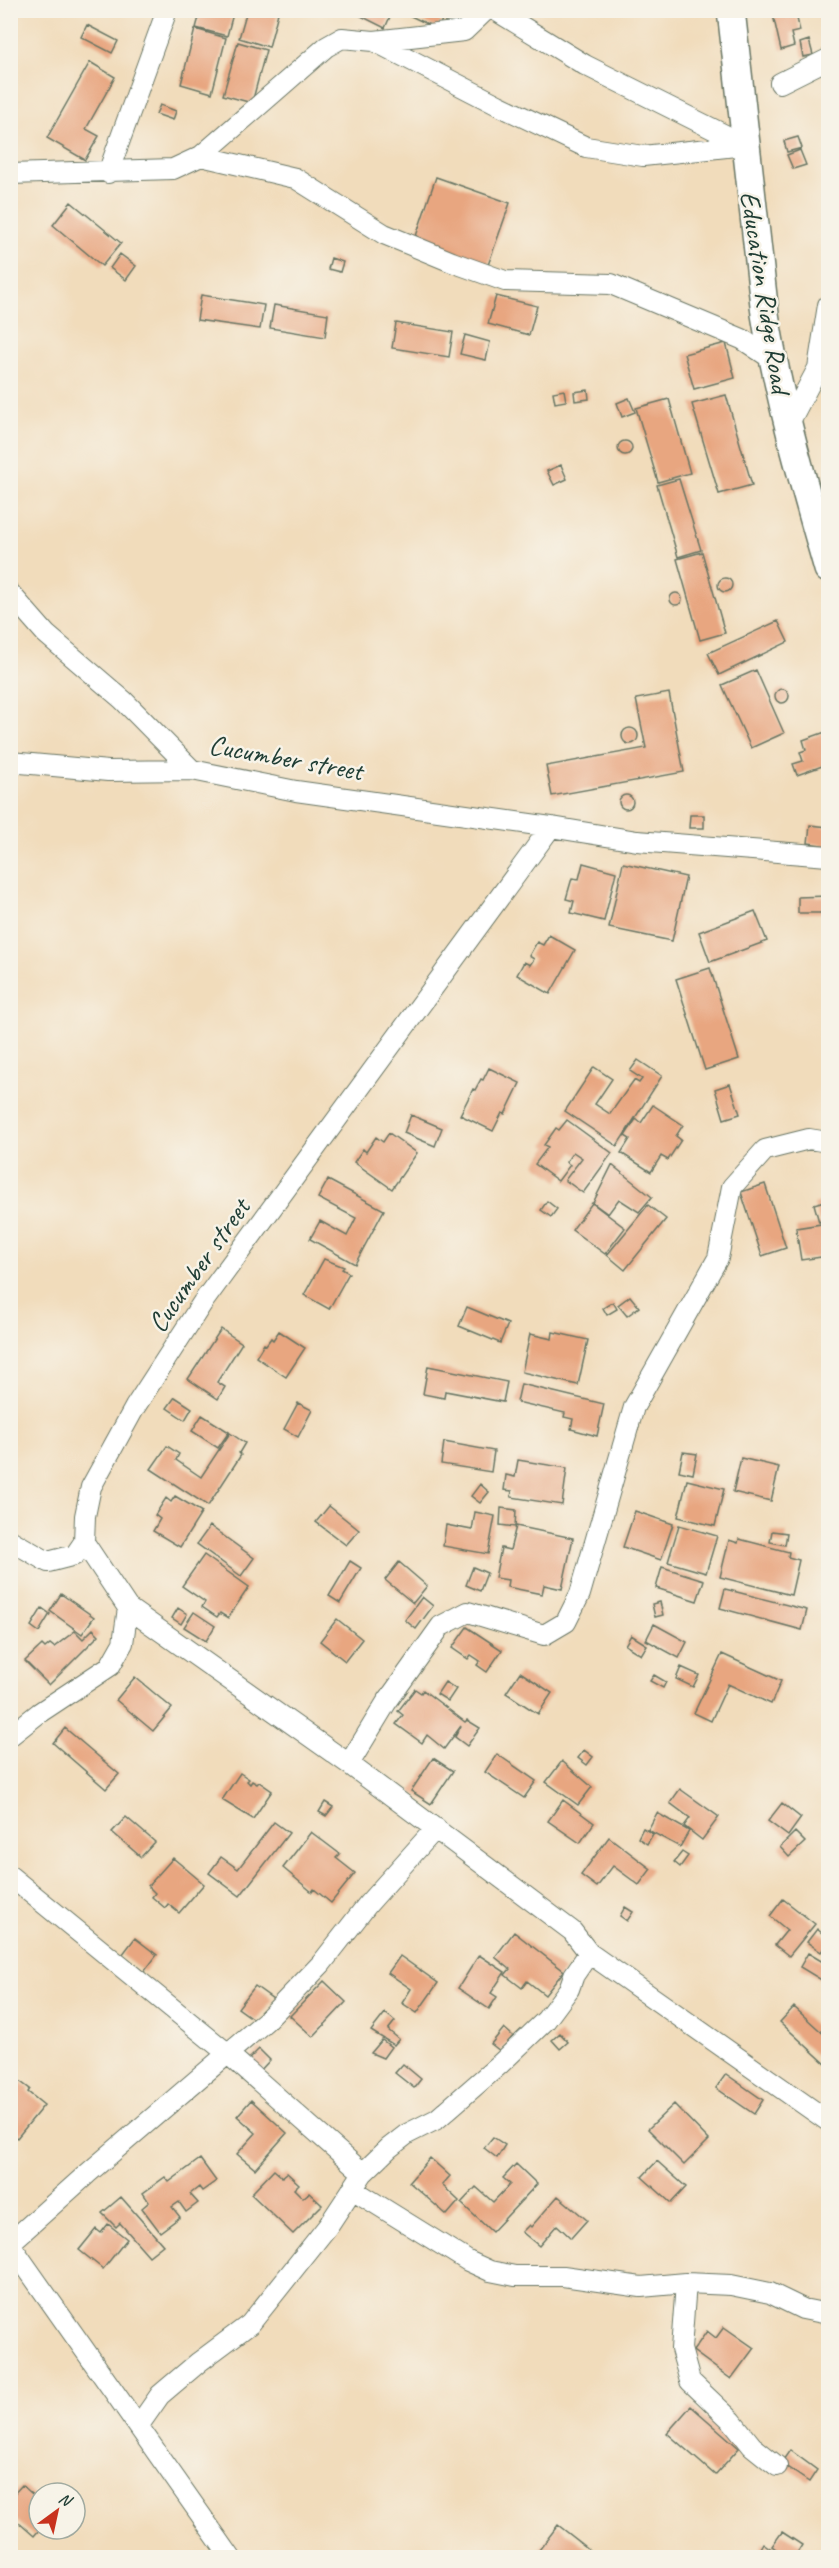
<svg xmlns="http://www.w3.org/2000/svg" width="839" height="2568" viewBox="0 0 839 2568" font-family="Caveat,sans-serif">
<style>
.building{fill:#e8a680}
.lines{fill:none;stroke-linecap:round;stroke-linejoin:round}
.street-casing{stroke:#687563;stroke-width:22}
.secondary-casing{stroke:#687563;stroke-width:30}
.street{stroke:#fff;stroke-width:20}
.secondary{stroke:#fff;stroke-width:27}
.labels{text-anchor:middle;stroke-width:5;stroke-linejoin:round;paint-order:stroke}
.street-label{font-size:28px;fill:#1f3d34;stroke:#f7f3e8}
</style>
<rect width="100%" height="100%" fill="#f7f3e8"/>
<filter id="ink" filterUnits="userSpaceOnUse"><feTurbulence type="fractalNoise" baseFrequency=".0167" numOctaves="2"/><feDisplacementMap in="SourceGraphic" scale="12" xChannelSelector="R" yChannelSelector="G"/><feConvolveMatrix kernelMatrix="1 2 1 2 8 2 1 2 1" color-interpolation-filters="sRGB"/></filter>
<filter id="wash" filterUnits="userSpaceOnUse"><feTurbulence type="fractalNoise" baseFrequency=".008" numOctaves="4" result="noise"/><feDisplacementMap in="SourceGraphic" scale="24" xChannelSelector="R" yChannelSelector="G"/><feGaussianBlur stdDeviation="1.35" result="paint"/><feColorMatrix in="noise" values="0 0 0 0 0 0 0 0 0 0 0 0 0 0 0 0 0 1.4 0 .05"/><feComposite in="paint" operator="in"/></filter>
<g filter="url(#wash)">
<rect width="100%" height="100%" fill="#f1dcbb"/>
<g id="blocks">
<!-- building -->
<path class="building" d="M201,10H234L227,36L196,28Z
M247,10H268L278,13L269,47L239,38Z
M354,10H393L385,28L353,12Z
M398,10H446L438,29Z
M795,10L800,31L791,33L794,46L781,50L773,15Z
M87,25L118,41L112,53L81,37Z
M195,29L226,38L212,93L181,84Z
M809,40L813,55L803,57L800,43Z
M238,42L266,50L252,103L223,95Z
M90,62L115,77L86,129L99,136L85,160L47,138Z
M160,105L176,111L173,120L156,114Z
M798,137L802,148L787,152L784,141Z
M800,150L806,165L793,169L787,155Z
M436,177L510,203L487,268L414,242Z
M71,202L121,243L102,266L53,225Z
M120,254L136,266L126,280L110,268Z
M331,258L343,262L340,272L328,269Z
M201,295L264,305L260,329L197,320Z
M496,296L537,306L529,335L488,324Z
M274,305L328,314L325,337L270,328Z
M396,323L453,332L449,357L392,348Z
M465,335L490,342L486,360L460,354Z
M726,343L735,378L694,389L684,354Z
M564,390L566,401L555,403L553,392Z
M588,390L589,399L575,401L574,392Z
M726,395L752,485L719,494L692,404Z
M629,398L635,412L622,417L617,403Z
M669,399L690,473L658,482L636,408Z
M618 448a7 7 0 1 1 14 0a7 7 0 1 1-14 0Z
M561,465L567,479L554,485L547,471Z
M679,479L701,550L678,557L657,485Z
M702,552L725,633L700,640L677,559Z
M718 585a7 7 0 1 1 14 0a7 7 0 1 1-14 0Z
M670 599a6 6 0 1 1 12 0a6 6 0 1 1-12 0Z
M778,621L788,642L719,675L708,653Z
M756,670L784,733L751,748L722,685Z
M775 696a7 7 0 1 1 14 0a7 7 0 1 1-14 0Z
M669,693L684,772L552,796L546,766L646,748L636,699Z
M622 736a8 8 0 1 1 16 0a8 8 0 1 1-16 0Z
M828,731V764L797,775L793,764L803,761L800,752L806,750L803,740Z
M619 802a7 7 0 1 1 14 0a7 7 0 1 1-14 0Z
M690,815H704V828H689Z
M810,825L828,827V846L808,843Z
M583,863L616,872L604,921L571,913L574,901L566,899L572,878L579,879Z
M623,863L686,877L672,941L609,928Z
M828,896V913H798V897Z
M755,911L767,941L710,962L699,932Z
M549,935L575,950L550,994L517,975L524,962L530,965L534,959L529,956L537,942L543,945Z
M710,968L739,1059L705,1070L676,979Z
M638,1060L662,1076L617,1146L565,1111L594,1067L612,1079L595,1104L610,1114L634,1080L639,1083L642,1079L630,1071Z
M489,1068L520,1083L505,1114L502,1113L493,1131L460,1115L473,1089L475,1090L481,1079L483,1080Z
M730,1084L740,1114L724,1119L715,1089Z
M653,1105L683,1125L676,1136L681,1140L668,1160L661,1156L651,1172L621,1153L630,1139L625,1136L636,1119L641,1123Z
M411,1115L442,1128L435,1146L404,1133Z
M567,1120L612,1153L583,1193L565,1180L582,1158L573,1152L566,1162L570,1165L558,1181L535,1164L548,1147L544,1145L556,1128L559,1130Z
M389,1133L417,1153L392,1189L354,1162L363,1149L366,1152L376,1137L383,1142Z
M612,1165L652,1197L639,1212L619,1199L608,1214L593,1203Z
M328,1180L384,1210L355,1264L310,1239L320,1221L347,1236L356,1218L318,1198Z
M765,1184L786,1248L762,1256L741,1192Z
M828,1200V1220L819,1222L814,1204Z
M547,1201L557,1209L551,1217L541,1210Z
M592,1203L625,1228L605,1254L572,1230Z
M648,1205L666,1219L625,1270L607,1255Z
M828,1223V1256L801,1260L796,1228Z
M324,1259L344,1267L342,1269L349,1273L329,1309L304,1295Z
M630,1296L639,1307L627,1316L618,1305Z
M613,1302L617,1309L607,1315L603,1308Z
M467,1307L508,1324L500,1343L459,1326Z
M221,1329L242,1343L217,1382L225,1387L218,1399L188,1379Z
M279,1331L305,1348L286,1377L256,1357L264,1344L266,1345L271,1338L273,1340Z
M553,1332L588,1340L578,1385L522,1372L530,1334L552,1339Z
M428,1366L507,1382L503,1402L445,1391L444,1398L423,1394Z
M521,1384L604,1404L597,1436L571,1429L573,1419L564,1417L565,1413L517,1402Z
M175,1397L192,1408L185,1420L167,1408Z
M298,1403L312,1410L298,1437L284,1429Z
M202,1415L229,1432L218,1448L192,1431Z
M230,1433L245,1443L239,1453L241,1455L208,1506L151,1469L167,1446L179,1454L176,1460L201,1477Z
M444,1442L494,1451L491,1472L441,1464Z
M683,1452L697,1454L693,1474L679,1471Z
M741,1458L779,1467L771,1501L733,1492Z
M518,1460L567,1468L562,1505L511,1497L512,1491L504,1490L506,1475L515,1477Z
M687,1480L724,1489L715,1526L678,1517Z
M480,1484L489,1492L480,1503L471,1496Z
M175,1496L202,1512L180,1547L153,1531L160,1519L155,1515L166,1498L171,1502Z
M329,1506L359,1530L346,1545L316,1522Z
M501,1508L516,1510L515,1527L500,1525Z
M635,1511L673,1524L661,1560L623,1547Z
M475,1512L495,1516L488,1554L443,1546L446,1525L472,1530Z
M679,1525L717,1536L706,1573L668,1562Z
M210,1526L254,1558L241,1576L197,1544Z
M516,1526L573,1538L562,1589L544,1585L542,1594L507,1587L508,1580L495,1578L501,1548L510,1550Z
M772,1531L787,1533L785,1545L770,1542Z
M739,1539L789,1552L788,1557L799,1560L791,1595L720,1577L729,1540L738,1543Z
M204,1555L249,1587L228,1618L220,1613L217,1617L202,1607L205,1602L182,1586Z
M350,1561L361,1568L340,1603L329,1596Z
M399,1562L427,1586L413,1603L385,1580Z
M473,1567L487,1573L480,1591L466,1585Z
M662,1567L704,1580L697,1601L656,1588Z
M725,1589L807,1610L802,1630L720,1608Z
M61,1594L94,1617L82,1634L50,1611Z
M422,1597L433,1606L416,1629L405,1620Z
M660,1602L663,1615L655,1617L652,1604Z
M42,1608L50,1614L39,1632L31,1626Z
M178,1608L187,1614L181,1624L172,1618Z
M194,1612L215,1626L206,1641L184,1627Z
M337,1619L362,1639L345,1661L320,1641Z
M654,1624L687,1642L679,1658L646,1640Z
M467,1627L502,1650L487,1672L477,1665L480,1661L471,1655L468,1659L452,1648Z
M93,1629L99,1635L49,1685L25,1661L42,1645L45,1648L50,1644L54,1647L75,1631L83,1639Z
M631,1635L647,1645L641,1655L625,1645Z
M722,1654L781,1681L771,1704L728,1684L711,1721L694,1713Z
M681,1667L699,1675L693,1687L676,1679Z
M520,1672L552,1693L538,1714L506,1693Z
M654,1675L666,1682L663,1688L650,1681Z
M135,1677L172,1708L153,1731L116,1700Z
M445,1682L456,1689L448,1701L437,1694Z
M415,1689L421,1693L423,1690L465,1722L467,1720L480,1728L467,1746L455,1737L461,1726L444,1749L427,1735L422,1743L396,1724L403,1715L398,1711Z
M65,1728L119,1774L106,1789L53,1743Z
M584,1750L593,1757L587,1765L578,1758Z
M497,1754L536,1781L524,1798L485,1772Z
M433,1758L453,1771L431,1804L411,1791Z
M562,1761L592,1787L578,1805L546,1782Z
M240,1773L249,1779L247,1781L250,1784L252,1781L257,1784L259,1782L272,1791L253,1819L222,1800Z
M680,1789L719,1817L702,1840L684,1826L690,1818L670,1803Z
M563,1800L594,1823L580,1843L548,1821Z
M325,1802L333,1807L326,1816L319,1812Z
M782,1803L801,1818L788,1836L768,1821Z
M657,1813L689,1831L680,1847L648,1830Z
M126,1817L155,1842L141,1857L112,1832Z
M274,1822L289,1833L240,1896L209,1873L221,1857L238,1869Z
M643,1828L653,1834L647,1844L638,1838Z
M311,1832L340,1854L336,1858L355,1873L331,1903L314,1889L312,1892L283,1868Z
M795,1832L805,1842L789,1857L780,1847Z
M609,1837L651,1869L639,1885L613,1866L597,1887L581,1875Z
M682,1852L688,1856L680,1867L674,1862Z
M173,1858L204,1884L179,1913L168,1904L165,1908L152,1897L155,1893L148,1886Z
M783,1899L815,1924L789,1956L775,1945L787,1930L770,1916Z
M625,1907L633,1912L627,1921L620,1916Z
M817,1929L828,1938V1942L821,1952L807,1942Z
M514,1932L564,1971L545,1995L527,1981L522,1988L505,1975L510,1969L495,1957Z
M135,1938L157,1955L144,1972L122,1955Z
M808,1953L828,1965V1984L800,1967Z
M479,1955L505,1972L491,1993L497,1997L489,2009L458,1988Z
M400,1956L438,1983L417,2013L402,2003L411,1989L388,1973Z
M324,1981L346,2002L313,2037L290,2016Z
M255,1986L273,1999L256,2021L238,2008Z
M794,2007L828,2038L827,2065L780,2022Z
M385,2013L395,2021L388,2030L399,2039L394,2045L371,2031Z
M504,2028L513,2036L500,2051L491,2044Z
M560,2033L568,2042L560,2049L552,2040Z
M382,2040L391,2047L383,2058L371,2053Z
M259,2049L270,2060L257,2074L245,2063Z
M403,2064L421,2079L414,2088L395,2073Z
M10,2074L30,2089L28,2092L44,2105L17,2138L10,2133Z
M726,2074L763,2100L754,2114L716,2088Z
M251,2100L287,2133L255,2169L237,2154L256,2133L237,2116Z
M674,2104L709,2140L684,2165L648,2129Z
M493,2137L505,2145L497,2158L484,2148Z
M430,2158L450,2176L442,2185L459,2201L447,2215L409,2182Z
M200,2159L216,2181L202,2191L199,2187L190,2194L198,2203L186,2212L179,2202L172,2207L180,2217L160,2232L142,2208L149,2202L143,2193L165,2177L169,2182Z
M657,2161L686,2187L671,2203L642,2177Z
M516,2164L537,2184L492,2232L461,2203L476,2187L493,2202L510,2184L503,2178Z
M274,2170L282,2177L287,2173L299,2184L294,2189L303,2198L309,2193L322,2205L293,2234L251,2194Z
M558,2196L587,2220L571,2238L557,2225L539,2246L522,2232L529,2225L531,2227Z
M121,2197L163,2245L149,2256L120,2223L116,2227L102,2213Z
M108,2224L127,2239L103,2269L79,2250L96,2229L101,2233Z
M724,2327L754,2348L731,2379L693,2351L707,2331L716,2338Z
M691,2406L739,2448L715,2475L667,2433Z
M790,2450L817,2470L809,2482L781,2463Z
M22,2485L39,2500V2530L34,2536L10,2515V2498Z
M558,2525L600,2558H533Z
M782,2532L802,2545L794,2558H788L772,2546Z
M763,2543L774,2551L769,2558L759,2550Z"/>
</g>
</g>
<g filter="url(#ink)">
<use href="#blocks" fill-opacity="0" stroke="#687563" stroke-width="1.5"/>
<g class="lines">
<!-- street casing -->
<g class="street-casing">
<path id="street" d="M495,10L585,65L745,145
M374,41L464,31L486,10
M780,83L828,59
M201,156L295,178L384,234L452,262L505,281L611,284L742,339L772,359
M108,173L167,10
M10,174L173,169L201,156L326,47L342,38L374,41L498,105L586,147L643,156L745,145
M788,425L818,368L828,305
M10,593L46,634L123,700L192,770
M10,762L108,771L192,770L296,791L551,827L637,841L828,856
M10,1540L48,1562L75,1555L84,1542
M128,1608L349,1764L572,1931L589,1953L828,2121
M10,1736L39,1713L110,1666L123,1643L128,1608L84,1542L85,1516L91,1487L135,1407L203,1302L551,827
M349,1764L386,1703L441,1626L468,1612L544,1635L566,1622L580,1594L634,1407L718,1258L732,1187L765,1150L809,1139L828,1142
M10,1876L227,2053L363,2173
M352,2189L468,2261L490,2271L515,2276H563L641,2287L686,2283L731,2285L770,2293L803,2309L828,2314
M10,2243L87,2174L267,2020L321,1964L368,1904L436,1828
M10,2244L231,2558
M686,2283L681,2349L690,2381L732,2421L752,2446L777,2466
M139,2425L160,2395L199,2362L250,2324L328,2226L363,2173L389,2148L407,2134L437,2119L499,2065L546,2020L569,1989L574,1975L589,1953"/>
</g>
<!-- secondary casing -->
<g class="secondary-casing">
<path id="secondary" d="M731,10L765,314C779,401 804,485 828,569"/>
</g>
<!-- street -->
<use href="#street" class="street"/>
<!-- secondary -->
<use href="#secondary" class="secondary"/>
</g>
</g>
<g class="labels">
<!-- street labels -->
<g class="street-label">
<text transform="translate(766 292) rotate(81)" y="10">Education Ridge Road</text>
<text transform="translate(286 757) rotate(10)" y="10">Cucumber street</text>
<text transform="translate(198 1265) rotate(-55)" y="10">Cucumber street</text>
</g>
</g>
<!-- margin -->
<rect width="839" height="2568" fill="none" stroke="#f7f3e8" stroke-width="36"/>
<!-- north arrow -->
<g transform="translate(57 2511) rotate(33)"><circle r="28" fill="#f7f3e8" stroke="#a1aaa0" stroke-width="1.5"/>
<path d="M0-4.5L10 22L0 15L-10 22Z" fill="#c8321e"/>
<text y="-9" font-size="16" font-weight="bold" text-anchor="middle" fill="#1f3d34">N</text>
</g>
</svg>
